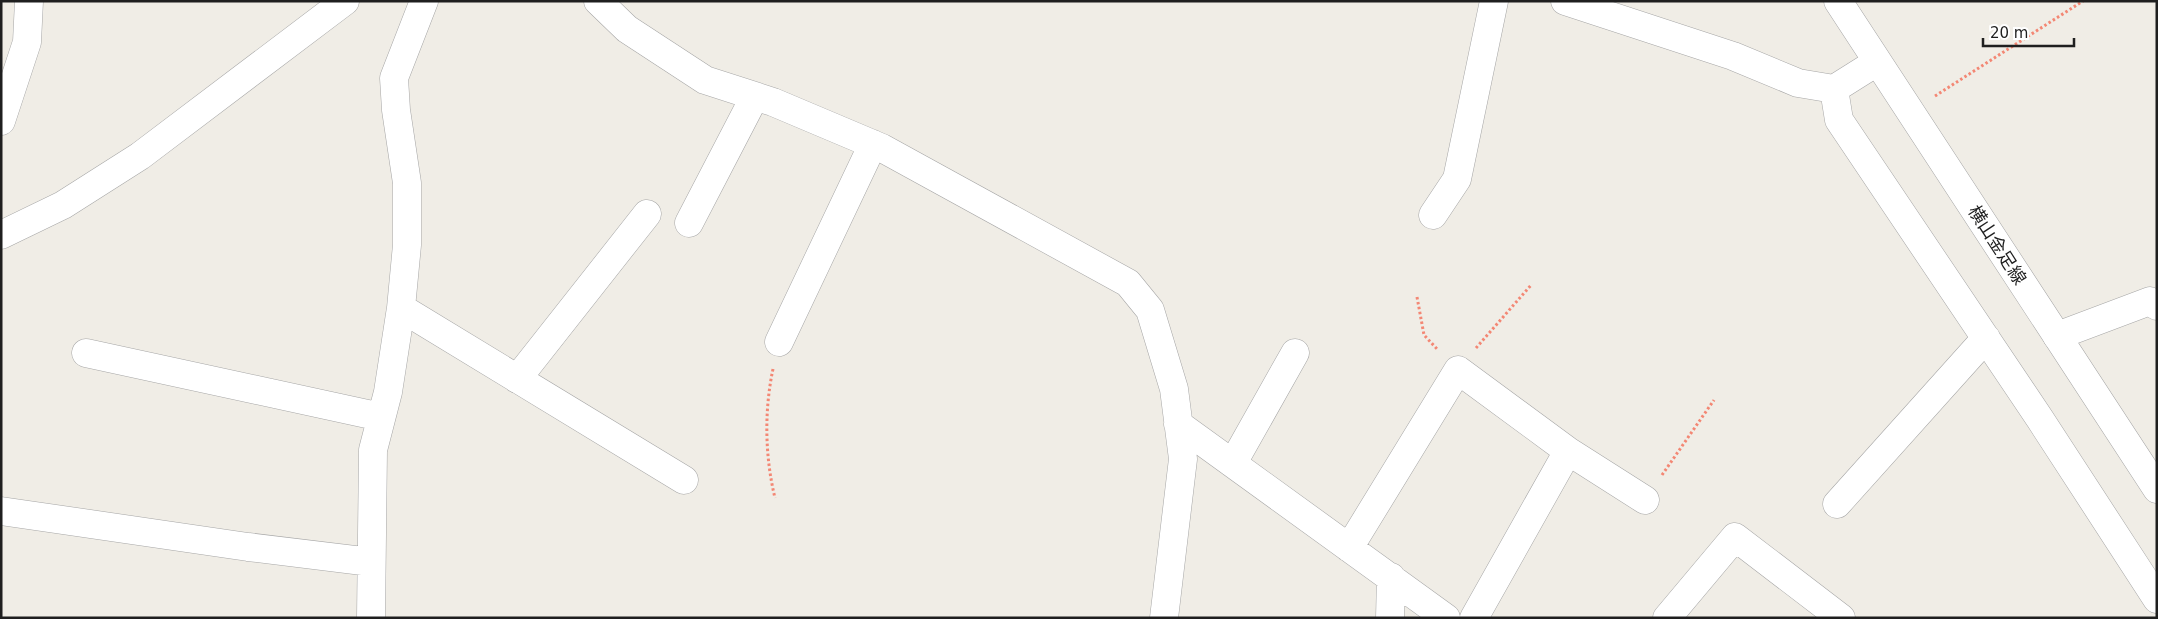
<svg xmlns="http://www.w3.org/2000/svg" width="2158" height="619" viewBox="0 0 2158 619" font-family="'DejaVu Sans','Noto Sans JP',sans-serif">
<style>
.lines{fill:none;stroke-linecap:round;stroke-linejoin:round}
.minor-casing{stroke:#a6a6a6;stroke-width:29}
.tertiary-casing{stroke:#a6a6a6;stroke-width:29}
.path{stroke:#f38774;stroke-width:3;stroke-dasharray:2.5 2.5;stroke-linecap:butt}
.minor{stroke:#fff;stroke-width:28}
.tertiary{stroke:#fff;stroke-width:28}
.labels{text-anchor:middle;stroke-width:4;stroke-linejoin:round;paint-order:stroke}
.street-label{font-size:18px;fill:#1f1f1f;stroke:#fff}
</style>
<rect width="100%" height="100%" fill="#f0ede6"/>
<g class="lines">
<!-- minor casing -->
<g class="minor-casing">
<path id="minor" d="M598,1L627,29L705,80L773,102L882,148L1128,283L1150,310L1174,389L1183,459L1164,618
M1565,1L1733,56L1798,83L1834,89L1877,62
M1834,89L1839,120L2040,419L2157,599
M1,121L27,42L29,1
M1433,215L1457,179L1494,1
M689,223L755,96
M1,235L63,205L140,156L345,1
M401,308L684,480
M2057,336L2150,301L2157,306
M779,342L873,144
M86,353L381,417
M517,379L647,214
M1178,424L1446,618
M1568,451L1645,500
M1233,463L1295,353
M1837,504L1986,338
M1,511L248,547L371,562
M1349,548L1458,370L1568,451L1474,618
M371,618L373,450L388,392L401,308L407,245V183L396,110L394,78L424,1
M1390,618L1391,577
M1667,618L1735,537L1841,618"/>
</g>
<!-- tertiary casing -->
<g class="tertiary-casing">
<path id="tertiary" d="M1838,1L2157,489"/>
</g>
<!-- path -->
<path class="path" d="M1935,96L2083,1
M1417,297L1424,335L1438,350
M1476,348L1532,284
M773,369C764,411 765,457 775,498
M1662,475L1714,400"/>
<!-- minor -->
<use href="#minor" class="minor"/>
<!-- tertiary -->
<use href="#tertiary" class="tertiary"/>
</g>
<g class="labels">
<!-- street labels -->
<g class="street-label">
<text transform="translate(1997 245) rotate(57)" y="6">横山金足線</text>
</g>
</g>
<!-- border -->
<rect width="2158" height="619" fill="none" stroke="#1f1f1f" stroke-width="5"/>
<!-- scale -->
<path d="M1983 38v8h91v-8" fill="none" stroke="#1f1f1f" stroke-width="2.5"/>
<text x="1990" y="38" font-size="15" fill="#1f1f1f" stroke="#ffffff" stroke-width="4" paint-order="stroke">20 m</text>
</svg>
